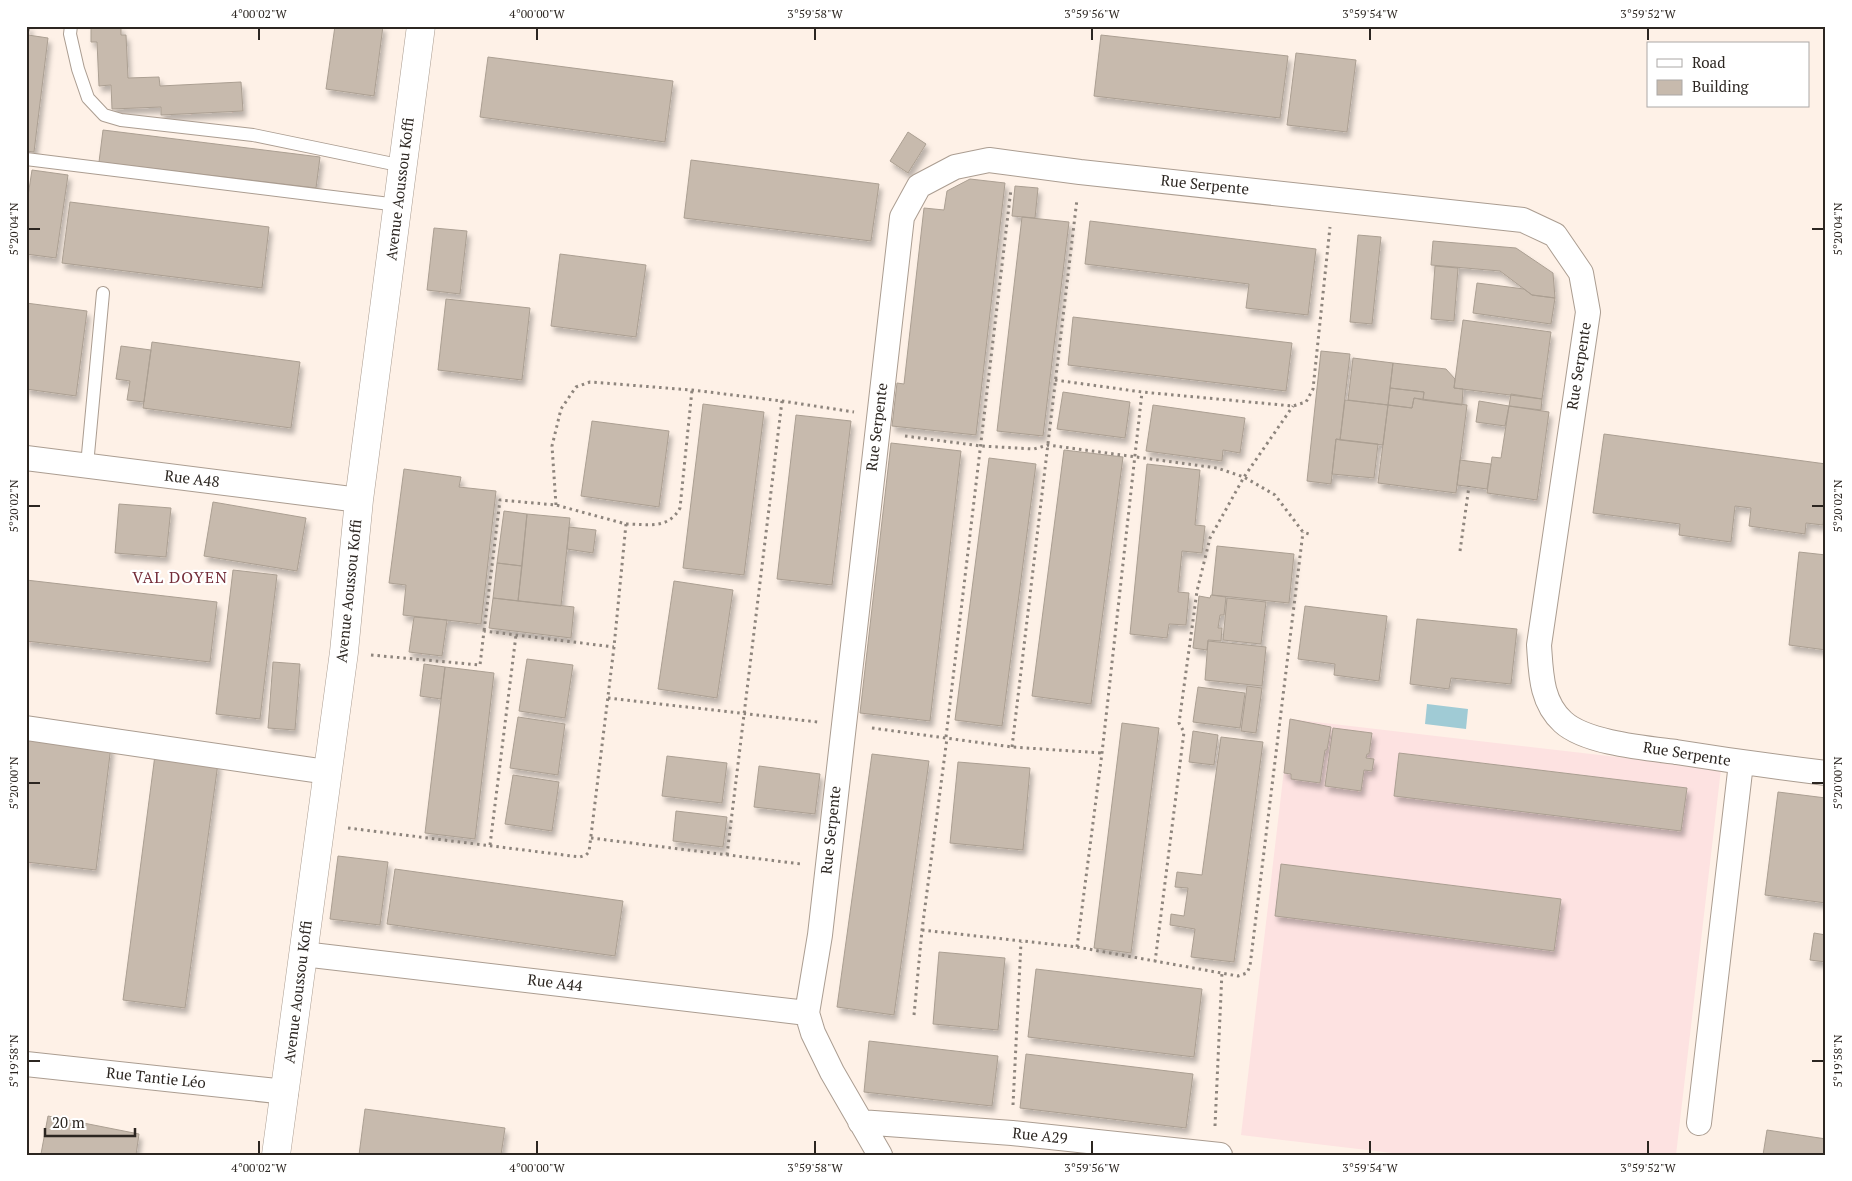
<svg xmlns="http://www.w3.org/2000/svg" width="1852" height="1181" viewBox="0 0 1852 1181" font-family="'PT Serif',serif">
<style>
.education{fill:#fde2e1}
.water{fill:#a0cbd5}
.building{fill:#c7baad;stroke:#ab9f92;filter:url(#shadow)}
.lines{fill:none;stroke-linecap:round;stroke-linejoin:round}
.lane-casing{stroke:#ab9d91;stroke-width:14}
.street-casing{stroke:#ab9d91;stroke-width:26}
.secondary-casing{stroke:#ab9d91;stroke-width:29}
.path{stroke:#8e857d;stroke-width:3;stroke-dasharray:2.5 4;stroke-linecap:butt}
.lane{stroke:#fff;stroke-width:12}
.street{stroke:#fff;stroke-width:24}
.secondary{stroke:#fff;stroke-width:28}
.ticks{fill:none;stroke:#2c2621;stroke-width:2}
.labels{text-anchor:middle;stroke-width:4.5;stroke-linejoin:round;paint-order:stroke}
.street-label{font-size:15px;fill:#2c2621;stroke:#fff}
.neighbourhood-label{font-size:16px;letter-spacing:1px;fill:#742d39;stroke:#fff}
.neatline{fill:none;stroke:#2c2621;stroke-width:2}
.ticks-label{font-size:12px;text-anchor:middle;fill:#2c2621}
</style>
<defs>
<filter id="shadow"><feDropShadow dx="3" dy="5.5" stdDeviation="2.5" flood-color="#0004"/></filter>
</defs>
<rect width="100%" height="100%" fill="#fef1e7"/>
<!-- education -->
<path class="education" d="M1290,719L1721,769L1676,1155H1409L1241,1135Z"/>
<!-- water -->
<path class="water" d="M1427,704L1468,709L1466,729L1425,724Z"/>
<!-- building -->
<path class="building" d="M26,26H30L28,35H26Z
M91,26H121V35H126L128,78L159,77L160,86L241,82L243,111L161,115V107L112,109L111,85L99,86L97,42H91Z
M335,26H383L374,96L326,89Z
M28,35L48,38L34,152L26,151V53Z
M1101,35L1288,56L1280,118L1094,96Z
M1296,53L1356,60L1347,132L1287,125Z
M488,57L673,81L665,142L480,117Z
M103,130L320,157L316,188L99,162Z
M908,132L926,144L908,173L890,161Z
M691,160L879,184L871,241L684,218Z
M32,170L68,175L56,258L26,254V209Z
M970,179L1005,183L976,435L892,426L897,383L904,384L924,208L944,210L947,191Z
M1015,186L1038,188L1035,218L1012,216Z
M70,202L269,227L262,288L62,263Z
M1022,217L1069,222L1043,436L997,431Z
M1090,221L1316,249L1308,315L1246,308L1249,284L1085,264Z
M434,228L467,231L460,294L427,290Z
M1358,235L1381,237L1372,324L1350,322Z
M1433,241L1516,248L1553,273L1555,298L1532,295L1500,271L1431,265Z
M560,254L646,265L636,337L551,326Z
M1435,266L1458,268L1454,321L1431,319Z
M1477,283L1524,289L1532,295L1555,298L1551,324L1473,313Z
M446,299L530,308L522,380L438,370Z
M26,303L87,311L76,396L26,389Z
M1073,317L1292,343L1286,391L1068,365Z
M1463,320L1551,332L1542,399L1454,388Z
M152,342L300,362L291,428L143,408Z
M121,346L151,350L144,402L127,400L130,381L116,379Z
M1321,351L1350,354L1340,440L1336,439L1331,484L1307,481Z
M1353,358L1393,363L1388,405L1348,400Z
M1393,363L1446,369L1455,379L1454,388L1463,389L1462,405L1423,400L1424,392L1390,388Z
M1390,388L1424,392L1423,400L1414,398L1412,408L1388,405Z
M1063,392L1130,402L1125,438L1057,429Z
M1511,394L1542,399L1541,410L1509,406Z
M1414,398L1467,405L1456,493L1378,483L1388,405L1412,408Z
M1345,400L1388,405L1383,445L1340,440Z
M1479,401L1509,406L1505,426L1476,422Z
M703,404L764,412L744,575L683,568Z
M1153,405L1245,418L1240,453L1223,450L1222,461L1146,451Z
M1509,406L1549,412L1537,500L1487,493L1492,457L1501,458Z
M796,415L851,421L832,585L777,579Z
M592,421L669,431L659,507L581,496Z
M1604,434L1826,464V501L1823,525L1806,523L1805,534L1749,526L1751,508L1735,506L1731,542L1679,535L1680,524L1593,513Z
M1336,439L1378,444L1374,478L1332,474Z
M891,443L961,451L930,721L860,713Z
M1064,450L1123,457L1091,704L1032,696Z
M989,458L1036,464L1002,726L955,720Z
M1460,460L1491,464L1487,489L1457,485Z
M1147,464L1200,470L1195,525L1205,526L1202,553L1182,551L1178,592L1189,593L1186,625L1169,624L1167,638L1130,634Z
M404,469L461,477L459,487L496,491L481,624L403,615L406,585L389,583Z
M213,502L306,518L297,571L204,556Z
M119,504L171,508L166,557L115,553Z
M504,511L527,514L522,566L497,563Z
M527,514L570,518L561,606L518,601Z
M569,527L596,530L593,553L567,549Z
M1217,546L1294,554L1289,603L1212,595Z
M1799,552L1826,555V650L1789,645Z
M497,563L522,566L518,601L493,598Z
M233,570L277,575L260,719L216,714Z
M26,580L217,602L210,662L26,641Z
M674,581L733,590L717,698L658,689Z
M1211,595L1226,597L1224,615H1220L1218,628H1222L1221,641L1208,640L1207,650L1193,648L1199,596L1210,598Z
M493,598L574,607L571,638L489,628Z
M1227,598L1266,602L1261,644L1223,640Z
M1305,606L1387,616L1379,681L1334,675L1335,664L1298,659Z
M414,617L447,620L442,656L409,652Z
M1417,619L1517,629L1511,684L1451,678L1449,689L1410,684Z
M1208,641L1266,647L1262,686L1205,680Z
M527,659L573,665L565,718L519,711Z
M273,662L300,664L295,730L268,728Z
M424,664L445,667L441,699L420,696Z
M445,667L494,673L475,839L425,833Z
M1247,686L1262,688L1256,733L1241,731Z
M1198,687L1245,693L1240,728L1193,722Z
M518,717L565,724L558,775L510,768Z
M1290,719L1331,727L1327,750H1325L1320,783L1291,779V774L1284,773Z
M1122,723L1159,728L1131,953L1094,948Z
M1333,728L1372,733L1369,754H1367L1366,758L1374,759L1372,771L1364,770L1361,791L1325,786Z
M1193,731L1218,735L1214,765L1189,762Z
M26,736L111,746L96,870L26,862Z
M1221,737L1263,742L1234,962L1191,957L1195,929L1170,925L1171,914L1184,916L1188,888L1175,887L1177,872L1202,875Z
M1399,753L1687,788L1681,831L1394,796Z
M872,754L929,761L894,1015L837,1007Z
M155,755L218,763L185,1008L123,1000Z
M667,756L727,763L722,803L662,796Z
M958,762L1030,768L1023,850L950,843Z
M759,766L820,774L815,814L754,807Z
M513,775L559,782L552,831L505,824Z
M1778,792L1826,798V903L1765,895Z
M676,811L727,817L723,847L673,841Z
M338,856L388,862L380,925L330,919Z
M1281,864L1561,899L1554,951L1275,916Z
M395,869L623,901L615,956L387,924Z
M1814,933L1826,935V962L1810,960Z
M939,952L1005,958L998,1030L933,1024Z
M1036,969L1202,989L1194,1057L1028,1037Z
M869,1041L998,1056L992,1106L864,1092Z
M1026,1054L1193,1074L1186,1128L1020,1108Z
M365,1109L505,1128L501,1155H359Z
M48,1116L139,1134L136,1155L41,1154Z
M1767,1130L1826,1139V1155H1763Z"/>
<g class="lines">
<!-- lane casing -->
<g class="lane-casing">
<path id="lane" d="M71,26L70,34L78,69L88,98L104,115L121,120L253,135L403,166
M26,159L398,205
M87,465L103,293"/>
</g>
<!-- street casing -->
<g class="street-casing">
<path id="street" d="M26,458L359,500
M26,728L327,772
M303,954L807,1013
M26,1064L286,1092
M860,1122L1012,1133L1220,1155
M1699,1123L1741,763
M880,1155L832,1072L813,1033L807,1013L820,935L902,217L919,186L955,167L989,160L1080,172L1523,220L1555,235L1581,273L1588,312L1539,645C1541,674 1541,702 1563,722C1586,743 1645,748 1676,752C1726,760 1776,767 1826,773"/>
</g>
<!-- secondary casing -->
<g class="secondary-casing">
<path id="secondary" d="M276,1155L344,652L359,500L421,26"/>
</g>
<!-- path -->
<path class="path" d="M1055,380L1142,392L1293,406L1306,402L1313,389L1330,227
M905,436L981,446L1034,449L1048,445L1217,468L1244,477L1275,495L1303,532L1309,534
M556,505L552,446L561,409L576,387L590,382L692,390L782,401L854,412
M626,524C648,524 668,530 680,508L692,390
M1460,551L1469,486
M371,655L480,665L484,631L614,647
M608,698L818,722
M872,728L1012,747L1102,753
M946,737L1011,189
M1012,747L1077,199
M348,828L580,857L586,855L589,852L614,647L626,524L556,505L500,500L484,631
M591,838L801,864
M490,845L516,635
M727,855L782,401
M922,930L1077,947L1238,976L1247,973L1250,966L1303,532
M1077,947L1102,753L1142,392
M1155,962L1184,732L1179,723L1197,591L1210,538L1244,477L1293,406
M914,1015L922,930L947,738
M1013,1105L1021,942
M1215,1126L1222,972"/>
<!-- lane -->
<use href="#lane" class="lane"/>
<!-- street -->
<use href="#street" class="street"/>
<!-- secondary -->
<use href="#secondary" class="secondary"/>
</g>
<!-- ticks -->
<path class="ticks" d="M259,28V40M537,28V40M815,28V40M1092,28V40M1370,28V40M1648,28V40M28,229H40M1812,229H1824M28,506H40M1812,506H1824M28,783H40M1812,783H1824M28,1061H40M1812,1061H1824M259,1141V1154M537,1141V1154M815,1141V1154M1092,1141V1154M1370,1141V1154M1648,1141V1154"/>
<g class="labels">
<!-- street labels -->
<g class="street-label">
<text transform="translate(1205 185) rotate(6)" y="5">Rue Serpente</text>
<text transform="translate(400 189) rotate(-83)" y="5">Avenue Aoussou Koffi</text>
<text transform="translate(1579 366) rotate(-81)" y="5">Rue Serpente</text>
<text transform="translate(877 427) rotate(-83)" y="5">Rue Serpente</text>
<text transform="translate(192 479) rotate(7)" y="5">Rue A48</text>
<text transform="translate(349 591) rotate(-84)" y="5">Avenue Aoussou Koffi</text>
<text transform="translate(1687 754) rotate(9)" y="5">Rue Serpente</text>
<text transform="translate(831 830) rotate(-84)" y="5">Rue Serpente</text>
<text transform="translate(555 983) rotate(7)" y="5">Rue A44</text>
<text transform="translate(298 992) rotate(-83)" y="5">Avenue Aoussou Koffi</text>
<text transform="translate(156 1078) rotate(6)" y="5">Rue Tantie Léo</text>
<text transform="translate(1040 1136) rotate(6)" y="5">Rue A29</text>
</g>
<!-- neighbourhood labels -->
<g class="neighbourhood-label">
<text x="180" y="583">VAL DOYEN</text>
</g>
</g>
<!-- border -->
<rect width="1852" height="1181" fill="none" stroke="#ffffff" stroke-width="55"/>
<!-- legend -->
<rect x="1647" y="42" width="162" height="65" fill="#ffffff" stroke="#aba8a6"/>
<rect x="1657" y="59" width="25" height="8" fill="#ffffff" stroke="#aba8a6"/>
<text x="1692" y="68" font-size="15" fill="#2c2621">Road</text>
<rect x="1657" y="80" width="25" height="15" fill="#c7baad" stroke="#aba8a6"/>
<text x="1692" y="92" font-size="15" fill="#2c2621">Building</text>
<!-- scale -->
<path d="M45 1128v8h90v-8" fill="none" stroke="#2c2621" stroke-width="2.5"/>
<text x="52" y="1128" font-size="15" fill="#2c2621" stroke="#ffffff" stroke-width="4" paint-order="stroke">20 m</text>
<rect x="28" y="28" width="1796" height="1126" class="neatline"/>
<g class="ticks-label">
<text x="259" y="18">4°00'02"W</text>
<text x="537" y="18">4°00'00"W</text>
<text x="815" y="18">3°59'58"W</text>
<text x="1092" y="18">3°59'56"W</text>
<text x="1370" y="18">3°59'54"W</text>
<text x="1648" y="18">3°59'52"W</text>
<text transform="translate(14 229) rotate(-90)" y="4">5°20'04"N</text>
<text transform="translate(1838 229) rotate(-90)" y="4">5°20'04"N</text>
<text transform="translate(14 506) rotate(-90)" y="4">5°20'02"N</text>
<text transform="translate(1838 506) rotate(-90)" y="4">5°20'02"N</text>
<text transform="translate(14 783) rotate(-90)" y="4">5°20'00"N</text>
<text transform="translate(1838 783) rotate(-90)" y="4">5°20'00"N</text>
<text transform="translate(14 1061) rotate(-90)" y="4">5°19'58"N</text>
<text transform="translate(1838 1061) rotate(-90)" y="4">5°19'58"N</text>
<text x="259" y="1172">4°00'02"W</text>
<text x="537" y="1172">4°00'00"W</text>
<text x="815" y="1172">3°59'58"W</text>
<text x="1092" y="1172">3°59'56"W</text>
<text x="1370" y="1172">3°59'54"W</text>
<text x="1648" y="1172">3°59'52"W</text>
</g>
</svg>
